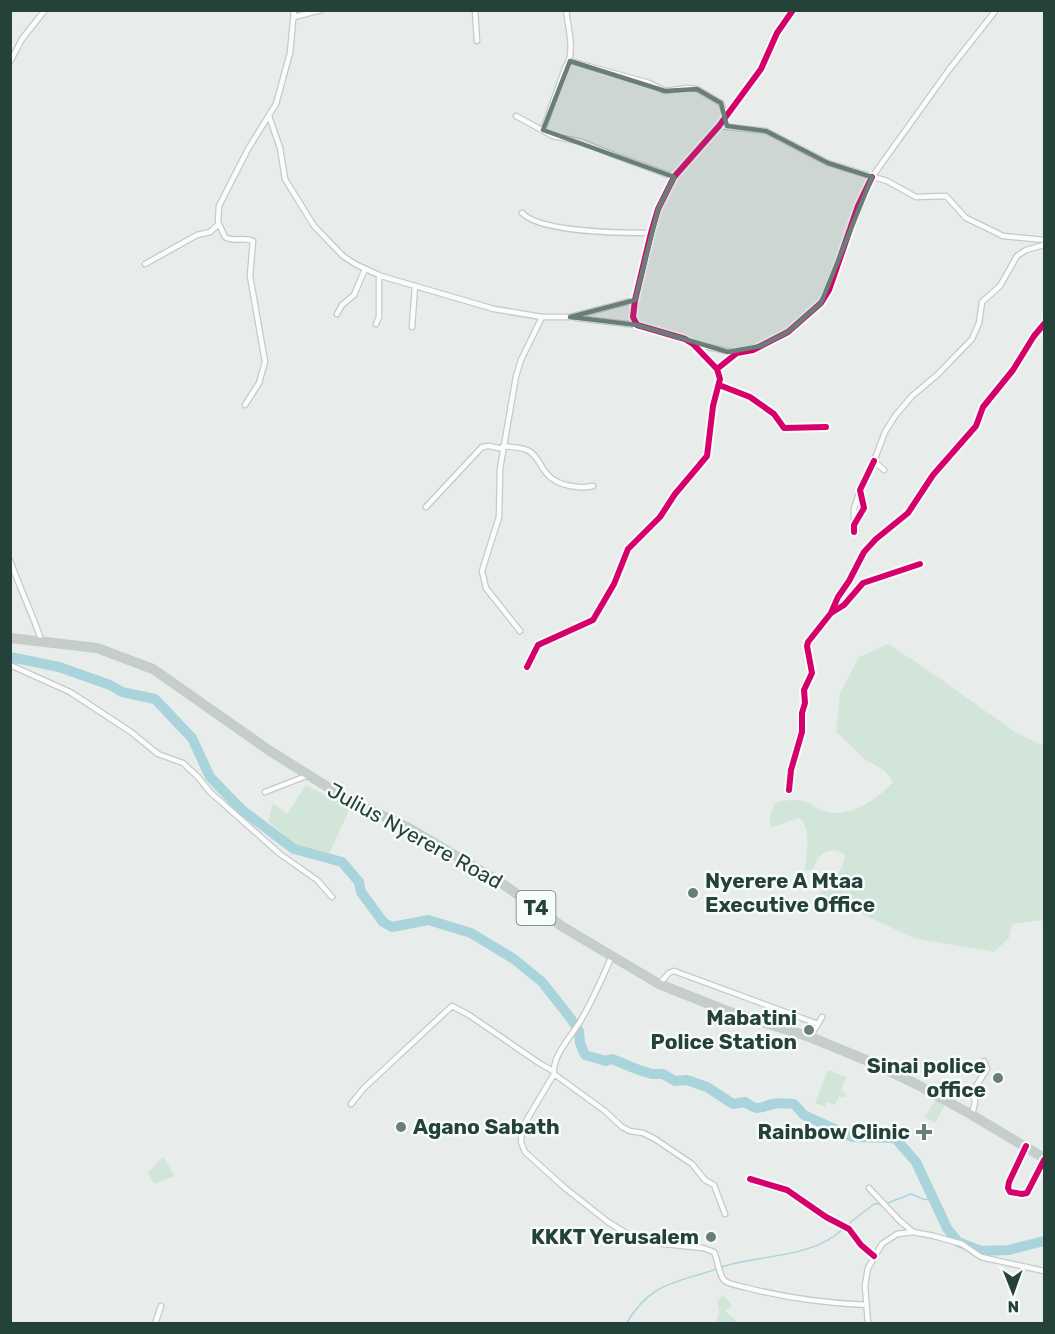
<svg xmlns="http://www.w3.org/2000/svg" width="1055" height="1334" viewBox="0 0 1055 1334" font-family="Rubik,sans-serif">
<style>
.green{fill:#d1e6d8}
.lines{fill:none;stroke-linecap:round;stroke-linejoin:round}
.stream{stroke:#a9d4db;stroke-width:1.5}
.river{stroke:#a9d4db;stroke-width:10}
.minor-casing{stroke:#c5cac8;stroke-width:7}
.trunk-casing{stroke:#c3ccc9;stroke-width:10}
.minor{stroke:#fcfcfc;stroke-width:4.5}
.trunk{stroke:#c6cecc;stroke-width:8}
.cycleway-casing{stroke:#f7fbf9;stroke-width:10}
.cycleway{stroke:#d6006c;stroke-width:6}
.marked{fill:#697e78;fill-opacity:0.2;stroke:#697e78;stroke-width:4.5;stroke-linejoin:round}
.poi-dot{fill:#697e78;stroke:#f7fbf9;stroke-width:2}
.labels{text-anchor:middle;stroke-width:5;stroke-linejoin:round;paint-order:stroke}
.shield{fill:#f7fbf9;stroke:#637a73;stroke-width:1.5}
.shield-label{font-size:20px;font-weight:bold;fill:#24423a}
.street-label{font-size:21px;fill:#24423a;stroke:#f7fbf9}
.poi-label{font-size:21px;font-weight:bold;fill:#24423a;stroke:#f7fbf9;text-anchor:end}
</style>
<rect width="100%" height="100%" fill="#e8edeb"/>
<!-- green -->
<path class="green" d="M888,644L922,666L1015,732L1044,746V920L1012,924L1009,938L994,952L914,938L819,894L842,868L845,854L835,850L825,852L817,859L813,870H805C806,853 812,831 800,818C789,820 781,826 770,827V815L775,803C786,800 800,798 811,804C815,806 818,810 823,811C850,819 876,800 893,782L885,771L866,760L836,732L840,693L859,657Z
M306,785L350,808L329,854L295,845L268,821L273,803L287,814Z
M828,1070L846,1077L841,1091L846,1094L844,1098L839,1096L835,1105L827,1102L825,1107L815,1103Z
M935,1100L945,1105L935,1123L925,1117Z
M163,1157L175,1176L155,1184L147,1173Z
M723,1295L732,1305L725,1311L739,1323H716L719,1311L717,1301Z"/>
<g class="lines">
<!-- stream -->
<path class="stream" d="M847,1225L874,1204H885L911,1194L923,1199L935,1200
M721,1267C761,1254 811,1259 843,1229
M626,1324C651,1282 675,1283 717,1269"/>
<!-- river -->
<path class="river" d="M10,657L59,667L110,685L122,692L155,699L192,738L210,777L242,810L294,849L342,862L359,882L361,892L383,922L392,927L428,920L471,933L514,959L542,982L569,1016L579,1031L580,1043L585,1055L606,1061L612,1059L639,1070L652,1074H663L675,1081L687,1080L707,1087L733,1104L745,1102C759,1112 759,1107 773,1104C780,1102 788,1104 794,1104L804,1115L852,1137L895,1138L916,1162L947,1228L958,1242L981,1251L1009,1250L1044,1241"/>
<!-- minor casing -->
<g class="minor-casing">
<path id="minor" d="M475,10L477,41
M294,17L321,10
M570,61L649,83L665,91L687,88L697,89L721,103L726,117
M10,62L22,39L45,10
M269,116L280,148L285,179L314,226L343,256L355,264L381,276L494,309L542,317H570L635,300
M516,116L553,136L582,142L614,155L674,177
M719,126L766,131L828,163L887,181L916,197L946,196L966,218L987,228L1003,236L1044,240
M543,130L565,68C576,53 568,28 566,10
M522,213C542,233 623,233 651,233
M145,264L197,235L210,232L219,224
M337,314L342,305L354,295L365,269
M576,318L636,325
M376,324L379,317V275
M412,327L415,286
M693,344L737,353
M717,369L737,353L753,350L788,332L821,303L829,290L858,206L872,177L948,71L996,10
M719,385L750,397L774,414L784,428L826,427
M245,405L259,383L265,362L250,276L253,241C243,236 234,243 225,237L218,222L219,206L248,149L276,104L290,53L294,10
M503,446C511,447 520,447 527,450C537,454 541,468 548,475C558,486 580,489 593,486
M884,470L874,461L885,432L895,416L912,396L937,375L972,339L979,323L982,302L1000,286L1017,256L1026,250L1044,245
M426,507L482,447L489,446L503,449
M854,525V509L860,490
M854,532V525L864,508L860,490L874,461
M10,560C19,587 32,612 41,640
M831,613L838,597L849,581L864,552L876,539L908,513L933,475L976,426L983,407L1013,370L1034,336L1044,324
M520,631L486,588L482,571L499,517L500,469L516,376L521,360L542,317
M10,665L70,692L131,732L158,754L183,763L198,777L210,792L280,854L317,880L332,897
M527,667L538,645L593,620L614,584L628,549L660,517L675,494L707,456L713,406L720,379L717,369L693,344L685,339L637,325L633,317L635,300L651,233L658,209L674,177L719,126L761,69L777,33L793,10
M789,790L791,770L802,732V713L805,703L804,690L812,673L807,646L808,642L831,613L844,605L863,583L920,564
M265,792L309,775
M612,956C602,978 593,1000 581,1020C572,1036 552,1055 554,1074L605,1111L622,1127L630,1131L643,1133L655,1139L692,1164L705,1180L714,1185L725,1214
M659,984L669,973L674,971L818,1024
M810,1037L822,1017
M554,1074L522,1128L521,1142L525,1152L565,1188L608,1222L633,1237L664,1244L703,1248L714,1252C718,1260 719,1277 725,1281C731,1285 741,1286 748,1288C786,1298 827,1303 866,1305
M351,1104L364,1088L452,1006L469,1015L539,1063L553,1071
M972,1115L975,1102L973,1091L987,1069L984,1061
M1026,1146L1009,1182L1008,1188L1010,1192L1022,1194L1027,1193L1044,1160
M750,1179L787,1190L826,1217L849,1229L861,1245L874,1256
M869,1188L899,1220L913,1232
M155,1324L161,1306
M868,1324L865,1285L868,1268L882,1244L897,1234L913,1232L934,1236L962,1244L981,1257L1044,1271"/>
</g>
<!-- trunk casing -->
<g class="trunk-casing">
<path id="trunk" d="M10,638L97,648L153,669L270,751L347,799L409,828L500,882L563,927L659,984L727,1011L810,1037L866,1060L918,1085L972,1115L1044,1158"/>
</g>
<!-- minor -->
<use href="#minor" class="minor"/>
<!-- trunk -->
<use href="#trunk" class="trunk"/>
<!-- cycleway casing -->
<g class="cycleway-casing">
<path id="cycleway" d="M717,369L737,353L753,350L788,332L821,303L829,290L858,206L872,177
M719,385L750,397L774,414L784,428L826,427
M854,532V525L864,508L860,490L874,461
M831,613L838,597L849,581L864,552L876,539L908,513L933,475L976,426L983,407L1013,370L1034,336L1044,324
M527,667L538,645L593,620L614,584L628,549L660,517L675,494L707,456L713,406L720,379L717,369L693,344L685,339L637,325L633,317L635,300L651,233L658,209L674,177L719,126L761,69L777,33L793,10
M789,790L791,770L802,732V713L805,703L804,690L812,673L807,646L808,642L831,613L844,605L863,583L920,564
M1026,1146L1009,1182L1008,1188L1010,1192L1022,1194L1027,1193L1044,1160
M750,1179L787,1190L826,1217L849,1229L861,1245L874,1256"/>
</g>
<!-- cycleway -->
<use href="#cycleway" class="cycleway"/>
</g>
<!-- marked area -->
<path class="marked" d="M570,61L665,91L697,89L721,103L727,126L766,131L828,163L872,177L821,303L788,332L761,346L728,352L637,325L570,317L635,300L658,209L674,177L543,130Z"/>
<!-- markers -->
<g class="poi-dot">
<circle cx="693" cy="893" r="6"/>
<circle cx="809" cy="1030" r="6"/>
<circle cx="998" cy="1078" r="6"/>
<circle cx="401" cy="1127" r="6"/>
<path d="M921 1123h6v6h6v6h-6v6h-6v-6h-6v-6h6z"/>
<circle cx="711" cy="1237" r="6"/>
</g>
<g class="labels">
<!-- shield labels -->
<rect class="shield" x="516.5" y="891" width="39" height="34" rx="4.5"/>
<g class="shield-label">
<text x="536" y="915">T4</text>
</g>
<!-- street labels -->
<g class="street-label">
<text transform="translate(415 836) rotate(29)" y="7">Julius Nyerere Road</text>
</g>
<!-- poi labels -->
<g class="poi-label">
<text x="705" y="888" text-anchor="start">Nyerere A Mtaa<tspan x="705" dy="24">Executive Office</tspan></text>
<text x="797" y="1025">Mabatini<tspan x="797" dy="24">Police Station</tspan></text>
<text x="986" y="1073">Sinai police<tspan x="986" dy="24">office</tspan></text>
<text x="413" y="1134" text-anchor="start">Agano Sabath</text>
<text x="910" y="1139">Rainbow Clinic</text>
<text x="699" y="1244">KKKT Yerusalem</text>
</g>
</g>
<!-- border -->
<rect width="1055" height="1334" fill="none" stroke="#24423a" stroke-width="24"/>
<!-- north arrow -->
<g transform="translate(1013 1292) rotate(179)" stroke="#f7fbf9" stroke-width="4.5" paint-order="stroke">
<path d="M0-4.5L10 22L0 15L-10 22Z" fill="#24423a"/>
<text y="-9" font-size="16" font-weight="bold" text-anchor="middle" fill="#24423a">N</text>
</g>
</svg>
